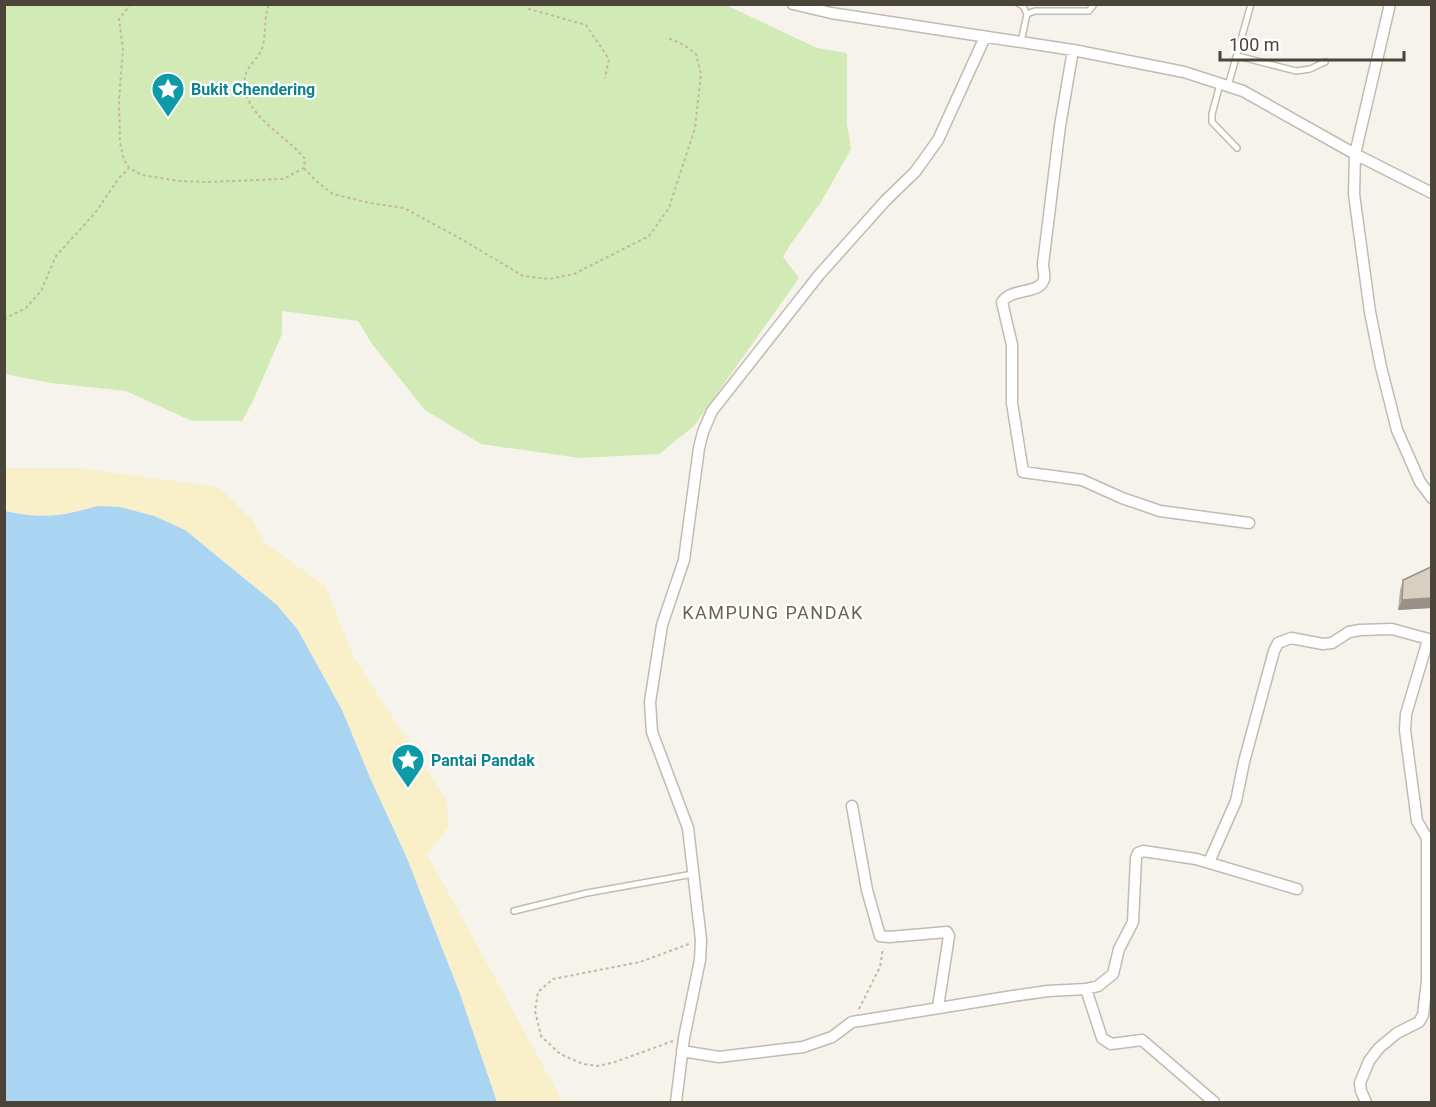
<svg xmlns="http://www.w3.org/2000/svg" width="1436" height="1107" viewBox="0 0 1436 1107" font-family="Roboto,sans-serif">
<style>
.green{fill:#d2eab5}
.sand{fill:#f9efc9}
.water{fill:#a9d4f2}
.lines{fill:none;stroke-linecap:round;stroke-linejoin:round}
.service-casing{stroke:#c2bbae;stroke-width:8}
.minor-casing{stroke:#c2bbae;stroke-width:13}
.path{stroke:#c4b79f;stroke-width:2;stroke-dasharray:3 3;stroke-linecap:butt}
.service{stroke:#fff;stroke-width:5}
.minor{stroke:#fff;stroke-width:10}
.wall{fill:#bab2a6}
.shaded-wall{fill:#979187}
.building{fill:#d8cfc1;stroke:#979187;stroke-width:1.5}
.labels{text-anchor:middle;stroke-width:4.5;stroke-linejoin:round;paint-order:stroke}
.culture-label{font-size:16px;font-weight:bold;fill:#0d838f;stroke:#fff;text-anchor:start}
.neighbourhood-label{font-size:18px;letter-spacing:1.5px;fill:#6e6250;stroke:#fff}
</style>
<rect width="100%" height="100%" fill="#f6f3ec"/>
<!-- green -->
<path class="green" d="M4,5H726L817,48L847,53V124L851,149L821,202L790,245L783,257L799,278L694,426L659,454L579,458L481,444L425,410L372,344L358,321L282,311V334L253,401L242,421H192L126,391L51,383L5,374Z"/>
<!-- sand -->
<path class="sand" d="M4,468H78L219,487L253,521L265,543L325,586L354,658L446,799L449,826L427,854L563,1102H497L460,994L406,856L371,780L342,710L298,630L277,605L185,530L120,507L97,506L52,517L26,516L5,511Z"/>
<!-- water -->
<path class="water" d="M97,506L120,507L154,516L185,530L277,605L298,630L342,710L371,780L406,856L460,994L497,1102H5V511C43,519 59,517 97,506Z"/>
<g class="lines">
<!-- service casing -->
<g class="service-casing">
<path id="service" d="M1019,4L1023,6L1027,14L1021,42
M1027,14L1035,11H1089L1094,4
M1238,56L1296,71L1310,69L1325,62
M1220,84L1212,114V122L1237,148
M1228,86L1251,4
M514,911L587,893L693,874"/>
</g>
<!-- minor casing -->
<g class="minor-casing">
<path id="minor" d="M793,4L831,13L1073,50L1184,72L1243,91L1355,154L1432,193
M1390,4L1355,154L1354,194L1370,312L1381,367L1397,430L1420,482L1432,498
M1073,50L1060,126L1043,264C1043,268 1045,275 1044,279C1040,295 1012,287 1002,302L1012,345V403L1023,472L1082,480L1122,498L1160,511L1249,523
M852,806L867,890L880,936L889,937L947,932L949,936L938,1007
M1209,862L1236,801L1244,762L1274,651L1278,643L1291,638L1323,644L1332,643L1349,632L1360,630L1392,629L1432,640
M1086,989L1102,1038L1111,1044L1142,1040L1214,1102
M682,1051L719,1057L803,1047L832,1037L852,1022L859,1021L1013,996L1048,991L1086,989L1098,986L1113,974L1119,949L1133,922L1136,858L1138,853L1143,851L1196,859L1297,889
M676,1102L684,1038L700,960L701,940L688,828L652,732L650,702L662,625L684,560L699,448L703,432L712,411L819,275L886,200L915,172L938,140L985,37
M1366,1102L1361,1091L1360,1083L1369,1061L1379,1048L1397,1033L1419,1022L1423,1015L1427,981V838L1417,821L1405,730L1406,714L1428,640"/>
</g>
<!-- path -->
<path class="path" d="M131,4L119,19L123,49L119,100L120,142L124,160L129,168L142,175L179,181L207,182L283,179L304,168L305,159C287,135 239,114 245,77C247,65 261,57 263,45C266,31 264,18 269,4
M524,4L529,9L586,25L609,59L605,78
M304,168L316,181L333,194L370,203L404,208L463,240L523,276L549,279L574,274L649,236L669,208L695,128L701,74L696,54L684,45L668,38
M4,319L26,308L41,291L56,256L95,213L119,178L129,168
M859,1009L880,967L883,948
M673,1041L615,1062L598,1066L583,1064L560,1054L541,1036L535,1011L538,992L553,979L640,962L689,944"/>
<!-- service -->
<use href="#service" class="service"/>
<!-- minor -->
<use href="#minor" class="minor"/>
</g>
<!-- wall -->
<path class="wall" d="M1431,567V608L1398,610L1400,590L1403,580Z"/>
<!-- shaded-wall -->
<path class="shaded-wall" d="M1431,598V608L1398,610L1402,600Z"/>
<!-- building -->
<path class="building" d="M1431,567V598L1402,600L1403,580Z"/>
<!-- icons -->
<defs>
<g id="sight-pin" transform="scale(1.725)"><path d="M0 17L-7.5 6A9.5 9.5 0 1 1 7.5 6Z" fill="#0f9aa8" stroke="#fff"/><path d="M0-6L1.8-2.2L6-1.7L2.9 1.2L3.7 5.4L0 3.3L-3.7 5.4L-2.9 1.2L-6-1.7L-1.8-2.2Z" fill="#fff"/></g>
</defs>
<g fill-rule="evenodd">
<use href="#sight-pin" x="168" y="89"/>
<use href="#sight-pin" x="408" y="760"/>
</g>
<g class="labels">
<!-- culture labels -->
<g class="culture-label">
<text x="191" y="95">Bukit Chendering</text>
<text x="431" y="766">Pantai Pandak</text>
</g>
<!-- neighbourhood labels -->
<g class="neighbourhood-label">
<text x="773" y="619">KAMPUNG PANDAK</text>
</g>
</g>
<!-- border -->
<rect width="1436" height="1107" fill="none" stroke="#4b4439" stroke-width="12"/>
<!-- scale -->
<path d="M1220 51v9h184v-9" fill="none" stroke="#4b4439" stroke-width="3"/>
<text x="1229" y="51" font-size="18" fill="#4b4439" stroke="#ffffff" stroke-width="4.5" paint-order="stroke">100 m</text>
</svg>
